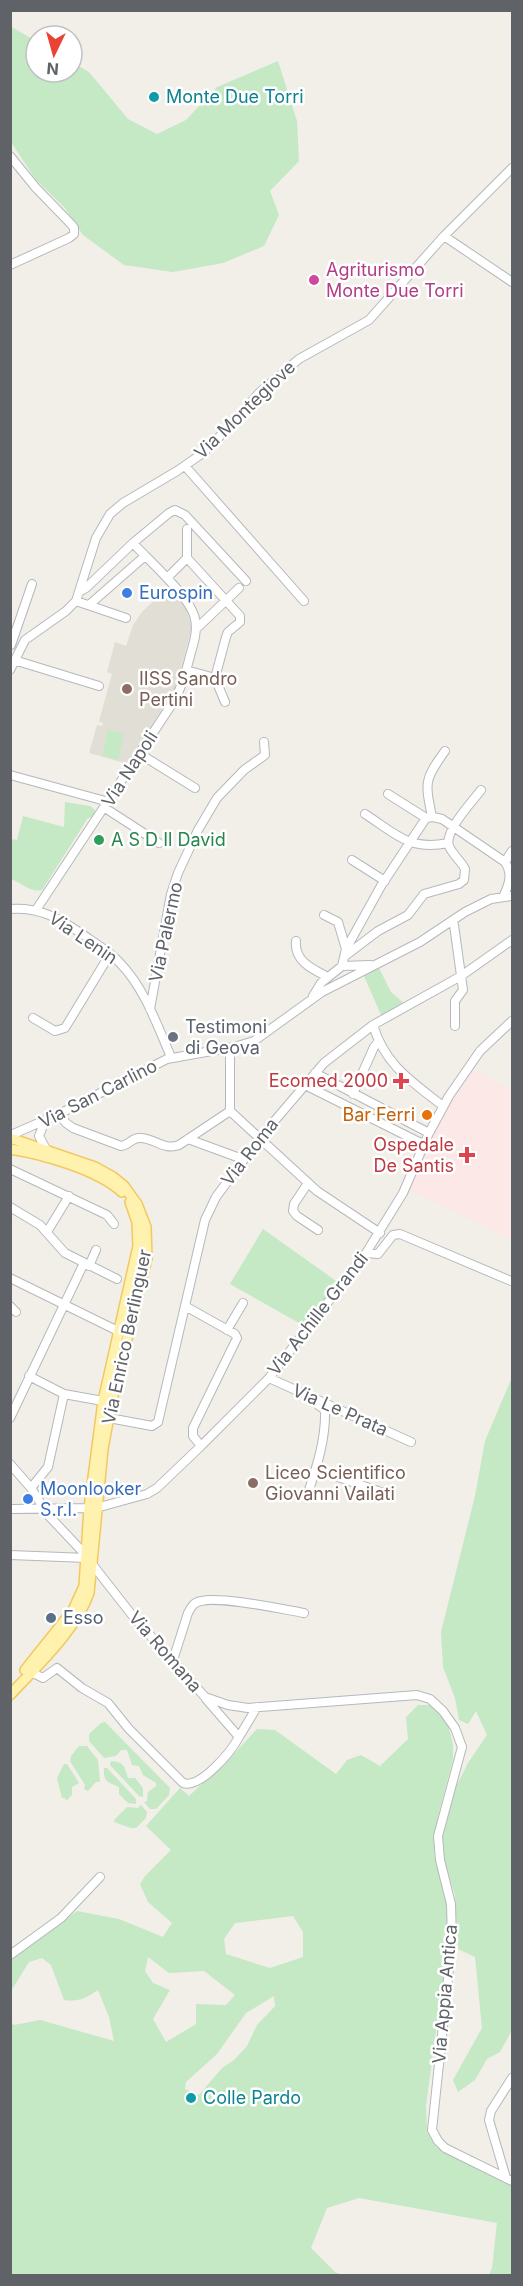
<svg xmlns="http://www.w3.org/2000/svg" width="523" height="2286" viewBox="0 0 523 2286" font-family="Inter,sans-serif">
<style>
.education{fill:#e1ded6}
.medical{fill:#fce8e6}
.green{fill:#c5e8c5;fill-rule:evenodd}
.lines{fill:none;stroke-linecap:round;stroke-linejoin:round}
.minor-casing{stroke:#b5b8bc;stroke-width:10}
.major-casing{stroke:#f2c960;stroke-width:12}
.minor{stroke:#fff;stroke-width:8}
.major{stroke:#fff2af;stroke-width:9}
.culture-dot{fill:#0f9aa8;stroke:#fff;stroke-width:2}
.hotel-dot{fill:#d1479c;stroke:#fff;stroke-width:2}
.shop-dot{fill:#3f7fe0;stroke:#fff;stroke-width:2}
.education-dot{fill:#8d6e63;stroke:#fff;stroke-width:2}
.leisure-dot{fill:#2e9e5b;stroke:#fff;stroke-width:2}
.worship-dot{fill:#6b7280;stroke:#fff;stroke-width:2}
.health-dot{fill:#e0444e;stroke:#fff;stroke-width:2}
.food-dot{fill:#e8710a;stroke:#fff;stroke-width:2}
.service-dot{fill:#5c6f8a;stroke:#fff;stroke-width:2}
.labels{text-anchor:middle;stroke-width:5;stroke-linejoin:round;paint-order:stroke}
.culture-label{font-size:18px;fill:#0d838f;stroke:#fff;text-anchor:start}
.hotel-label{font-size:18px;fill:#b23c85;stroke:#fff;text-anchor:start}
.street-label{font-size:18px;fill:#5f6368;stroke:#fff}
.shop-label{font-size:18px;fill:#366cbe;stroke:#fff;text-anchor:start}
.education-label{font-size:18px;fill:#785e54;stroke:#fff;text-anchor:start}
.leisure-label{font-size:18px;fill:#27864d;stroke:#fff;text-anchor:start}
.worship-label{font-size:18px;fill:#5b616d;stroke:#fff;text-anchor:start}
.health-label{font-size:18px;fill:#be3a42;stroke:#fff;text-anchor:end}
.food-label{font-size:18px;fill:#c56008;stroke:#fff;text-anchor:end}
.service-label{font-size:18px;fill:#4e5e75;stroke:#fff;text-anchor:start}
</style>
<rect width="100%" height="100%" fill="#f1efe8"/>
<!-- education -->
<path class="education" d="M167,588L186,608L192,627L176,687L128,764L89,753L97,725L102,726L103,723L99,721L112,674L107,672L115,642L126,646L133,625L142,612Z"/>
<!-- medical -->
<path class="medical" d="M473,1069L512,1090V1240L409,1190L446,1105Z"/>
<!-- green -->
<path class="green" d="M10,26L36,41V72H72V62L89,72L128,119L157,134L186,120L217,87L278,61L297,121L299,161L270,191L279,215L264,246L223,263L173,272L124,265L83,235L64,207L36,180L11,142Z
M108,730L124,734L118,760L102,756Z
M65,802L90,806L95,810L96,813L92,817L88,818L42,890C30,893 22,883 11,879V839L17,840L23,816L64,827Z
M379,968L391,992L405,1004L381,1015L364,976Z
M263,1229L339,1283L306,1327L230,1284Z
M512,1377V2030L500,2052L487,2059L475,2080L458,2092L453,2080L482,2028L475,1957L458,1949L455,1895L443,1857L442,1838L453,1793L468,1763L487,1735L476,1711L468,1724L459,1720L455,1698L443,1667L441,1632L475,1496L485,1441Z
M418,1705H433L448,1725L453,1744V1759L438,1816L434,1855L446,1893L448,1941L426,2106L427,2132L436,2147L485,2173L512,2184V2275H489L492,2268L497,2223L359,2198L327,2208L311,2248L335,2272L342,2275H11V2022L14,2025L40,2020L114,2041L109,2017L98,1990C85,1998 80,2002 64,2000L51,1965L42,1958L29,1962L11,1991V1958L77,1911L119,1919L163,1937L172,1923L148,1902L140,1884L145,1876L171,1850L146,1826L180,1788L189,1796L233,1755L257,1729L275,1730L336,1774L347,1760L361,1755L380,1766L408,1739L406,1717ZM293,1916L303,1932V1957L270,1968L226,1954L224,1939L235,1923ZM148,1957L169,1973L204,1971L235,1995L226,2005L196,2004V2024L166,2042L153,2019L170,1990L153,1983L145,1971ZM274,1996L275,2006L257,2025L247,2046L234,2060L222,2068L199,2095L185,2089L186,2082L217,2054L246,2013Z
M105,1722L170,1788L169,1795L156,1809H150L144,1802L147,1801L148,1792L156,1786V1783L143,1775L139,1766L132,1765L127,1750H121L116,1756L104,1758L89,1741V1734L101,1723Z
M79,1746H87L98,1760L100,1782H96L88,1791L84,1789L85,1785L70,1761L71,1756Z
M111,1761C125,1762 124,1766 128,1778H135L143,1788V1797L139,1796L110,1765Z
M64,1764H67L79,1783L72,1787V1795L66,1801L65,1798H62L57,1778Z
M104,1768H107L136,1799V1804L128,1803L119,1794V1787C108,1782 103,1782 104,1768Z
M141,1805L147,1812L146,1818L136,1828H131L114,1822L115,1819L127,1807L138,1808Z"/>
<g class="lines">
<!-- minor casing -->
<g class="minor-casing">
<path id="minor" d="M10,156L36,188L71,224L74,228V234L69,238L10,265
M444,236L512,282
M185,466L304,601
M187,529V558L240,616V622L228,632L226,637L215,678L225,702
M167,578L187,558
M79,592L86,588L133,543L169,513L175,510L185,515L246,581
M76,601L126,618
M89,605L145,556
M196,629L239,588
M11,645L32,584
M14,660L99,686
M10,670L25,640L66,611L76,601L96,538L110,514L123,503L177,471L203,453L232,424L259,393L299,359L369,320L444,236L512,168
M186,670L215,678
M140,754L195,788
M10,775L109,802
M388,794L426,818
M105,808L159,843
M365,814C396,834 409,851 448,843
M432,817C425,782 424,780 445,751
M352,860L385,881
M505,862L512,851
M10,909C38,907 57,917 79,932C93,942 109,951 120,963C145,989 157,1025 171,1057
M36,910L174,701C182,687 186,672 190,656C193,645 198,631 195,619C191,597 149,561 133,543
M324,915L338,922L346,949
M454,925L463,990L455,1001V1026
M296,941C294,961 312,969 328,977
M345,956L378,931L408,915L424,894L459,884L464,880L465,869C461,861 452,854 449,846C444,831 472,802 481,790
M342,966L370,965
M313,996L321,983L342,966L346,949L381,886L426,818L433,817L442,819L505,862C513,874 509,885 503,897
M150,1009L171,894L178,873L198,830L217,798L244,770L265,755L264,742
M33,1018L55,1031L65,1028L110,954
M373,1025C385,1065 411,1081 443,1106
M230,1048V1111L317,1191L380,1233
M315,1073L429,1133
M305,1085L425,1145
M353,1094L374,1047L378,1042
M59,1114L66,1123L73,1128L121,1146C129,1145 132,1138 139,1138C154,1137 163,1151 179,1145L230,1111
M45,1121L39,1136L47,1151
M11,1135L59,1114L167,1059L234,1047L254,1041L322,992L420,942L465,912L491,899L512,896
M188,1139L237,1157
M10,1169L107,1215L114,1224
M308,1183L294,1204L293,1211L297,1216L318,1230
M10,1207L40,1225L65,1253L117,1279
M47,1232L69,1196
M366,1253L378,1254L393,1235L400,1234L511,1281
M89,1266L96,1250
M10,1278L118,1331
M10,1306L16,1312
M185,1306L235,1334L237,1338L193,1428V1436L201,1446
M227,1330L243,1303
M29,1376L64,1394L103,1401
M269,1378L411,1442
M10,1418L84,1263
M109,1418L152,1426L158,1422L205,1220L216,1197L259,1139L324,1063L373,1025L461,976L512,940
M10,1464L31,1488L48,1515L81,1550L132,1615L205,1697L228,1705L248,1708L417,1695L430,1699L443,1711L455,1728L462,1747L438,1836L440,1860L451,1904L452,1941L432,2130L438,2141L445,2148L512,2181
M316,1469L389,1495
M31,1488L48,1467L64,1394
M307,1496C316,1469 326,1440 325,1410L318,1405
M10,1509L96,1508L147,1494L157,1488L201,1446L269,1378L366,1253L403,1193L429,1133L449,1096L480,1051L512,1021
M10,1555L87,1558
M173,1660L188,1613C191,1607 194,1602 201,1601C221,1596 281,1609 304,1613
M31,1672L43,1678L57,1668L82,1688L108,1703L129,1729L183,1783C200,1789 231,1752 239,1737L206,1699
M239,1737L257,1707
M10,1955L61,1918L100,1877
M506,2178L489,2120L491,2111L512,2078"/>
</g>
<!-- major casing -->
<g class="major-casing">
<path id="major" d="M10,1149C43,1154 98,1170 122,1192
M25,1670L73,1610L84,1586L89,1508L103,1401L138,1246L137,1222L130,1202
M10,1695C37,1666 76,1630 89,1593L103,1449L112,1400L147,1258L146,1227L137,1204L124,1186L113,1177L95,1167L13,1139"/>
</g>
<!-- minor -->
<use href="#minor" class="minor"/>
<!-- major -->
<use href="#major" class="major"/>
</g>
<!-- markers -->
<g class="culture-dot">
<circle cx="154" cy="97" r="6"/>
<circle cx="191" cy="2098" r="6"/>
</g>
<circle class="hotel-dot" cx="314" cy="280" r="6"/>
<g class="shop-dot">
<circle cx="127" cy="593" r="6"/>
<circle cx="28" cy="1499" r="6"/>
</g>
<g class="education-dot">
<circle cx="127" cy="689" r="6"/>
<circle cx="253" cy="1483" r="6"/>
</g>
<circle class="leisure-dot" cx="99" cy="840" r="6"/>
<circle class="worship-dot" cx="173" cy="1037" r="6"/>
<g class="health-dot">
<path d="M398 1072h6v6h6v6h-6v6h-6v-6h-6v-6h6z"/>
<path d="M464 1146h6v6h6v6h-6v6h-6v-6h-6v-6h6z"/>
</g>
<circle class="food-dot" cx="427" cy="1115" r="6"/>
<circle class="service-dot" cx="51" cy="1618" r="6"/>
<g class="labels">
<!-- culture labels -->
<g class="culture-label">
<text x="166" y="103">Monte Due Torri</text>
<text x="203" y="2104">Colle Pardo</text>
</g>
<!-- hotel labels -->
<g class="hotel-label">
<text x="326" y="276">Agriturismo<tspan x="326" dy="21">Monte Due Torri</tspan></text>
</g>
<!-- street labels -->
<g class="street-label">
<text transform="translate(245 410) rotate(-44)" y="6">Via Montegiove</text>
<text transform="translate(130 769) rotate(-57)" y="6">Via Napoli</text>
<text transform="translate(166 932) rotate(-78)" y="6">Via Palermo</text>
<text transform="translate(83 938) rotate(34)" y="6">Via Lenin</text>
<text transform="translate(98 1094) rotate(-27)" y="6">Via San Carlino</text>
<text transform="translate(250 1152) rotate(-52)" y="6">Via Roma</text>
<text transform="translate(318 1314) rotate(-52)" y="6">Via Achille Grandi</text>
<text transform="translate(127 1337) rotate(-78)" y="6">Via Enrico Berlinguer</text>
<text transform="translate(340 1410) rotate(24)" y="6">Via Le Prata</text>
<text transform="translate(165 1652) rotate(49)" y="6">Via Romana</text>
<text transform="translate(445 1994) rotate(-85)" y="6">Via Appia Antica</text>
</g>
<!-- shop labels -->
<g class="shop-label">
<text x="139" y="599">Eurospin</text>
<text x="40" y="1495">Moonlooker<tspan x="40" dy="21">S.r.l.</tspan></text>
</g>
<!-- education labels -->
<g class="education-label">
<text x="139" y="685">IISS Sandro<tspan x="139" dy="21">Pertini</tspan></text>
<text x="265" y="1479">Liceo Scientifico<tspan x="265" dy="21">Giovanni Vailati</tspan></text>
</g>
<!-- leisure labels -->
<g class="leisure-label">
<text x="111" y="846">A S D Il David</text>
</g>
<!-- worship labels -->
<g class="worship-label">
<text x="185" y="1033">Testimoni<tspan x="185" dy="21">di Geova</tspan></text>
</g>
<!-- health labels -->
<g class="health-label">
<text x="388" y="1087">Ecomed 2000</text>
<text x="454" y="1151">Ospedale<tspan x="454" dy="21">De Santis</tspan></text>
</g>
<!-- food labels -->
<g class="food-label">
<text x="415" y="1121">Bar Ferri</text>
</g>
<!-- service labels -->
<g class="service-label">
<text x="63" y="1624">Esso</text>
</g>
</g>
<!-- border -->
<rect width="523" height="2286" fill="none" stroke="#5f6368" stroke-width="24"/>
<!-- north arrow -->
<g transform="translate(54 54) rotate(185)"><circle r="28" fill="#ffffff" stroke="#bfc1c3" stroke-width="1.5"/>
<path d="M0-4.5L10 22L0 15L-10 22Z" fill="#ea4335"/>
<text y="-9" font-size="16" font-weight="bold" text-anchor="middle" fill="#5f6368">N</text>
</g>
</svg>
